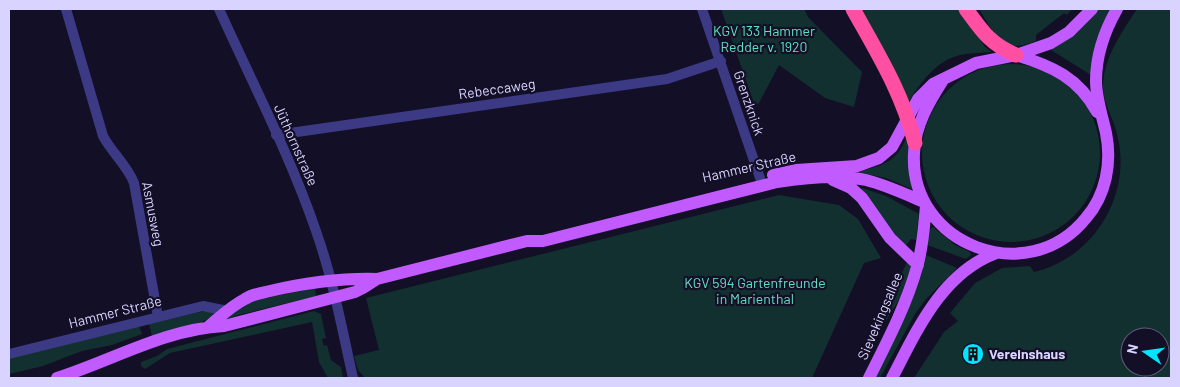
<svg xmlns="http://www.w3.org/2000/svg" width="1180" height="387" viewBox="0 0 1180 387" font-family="Barlow,sans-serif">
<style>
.green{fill:#12302f;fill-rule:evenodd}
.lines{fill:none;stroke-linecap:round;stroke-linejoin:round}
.minor{stroke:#3d3a85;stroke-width:10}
.major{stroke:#c25bff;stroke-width:12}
.highway{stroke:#ff4fa3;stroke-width:15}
.labels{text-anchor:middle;stroke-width:4.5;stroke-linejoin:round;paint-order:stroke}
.park-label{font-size:14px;fill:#5fe0c0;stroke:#130f26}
.street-label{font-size:14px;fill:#d9d4ff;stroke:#130f26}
.poi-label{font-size:14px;font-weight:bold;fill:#d9d4ff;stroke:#130f26;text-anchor:start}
</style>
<rect width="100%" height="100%" fill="#130f26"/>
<!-- green -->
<path class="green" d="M721,9H804L808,17L862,72L854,107L825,98L779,65L759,103L755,106Z
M859,9H960L985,47L992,52C981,53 970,53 960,55C937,60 921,82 909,101Z
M979,9H1072L1067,15L1064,13L1036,35V41C1030,43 1022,46 1017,46C996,44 989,24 979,9Z
M1098,9H1112L1091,75L1051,50L1070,37Z
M1137,9H1171V378H914L944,332L958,321L950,313L975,283L1002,268L1030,266L1034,272C1093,258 1131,197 1118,138C1115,121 1104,106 1103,88C1103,58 1122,32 1137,9ZM1130,337H1160V367H1130Z
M922 153a89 89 0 1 1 178 0a89 89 0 1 1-178 0Z
M906,138H907L916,188L914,190L886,178L861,173V170C883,167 898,160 906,138Z
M862,188L886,196L919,214L916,240L911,239L905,247L860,191Z
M779,195L839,205L858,219L881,258L864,263L812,378H365L358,370L354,356L379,350L366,298Z
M933,227L955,245L970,252L971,255L966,259L927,245L929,230Z
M926,255L957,268L926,299L915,314L880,378H875Z
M908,260L911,267L900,298L886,321L880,319Z
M315,288L316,296L234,316L224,321L246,302Z
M205,311L219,313L198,324L152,336L149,324Z
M314,311L321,314L326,338L322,339L324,346L327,345L331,360L341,367L343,378H328L319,362L312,322L170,353L145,369L141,366V362L157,356L167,349Z
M139,326L142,334L112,345L82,351L43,366L9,374V358Z"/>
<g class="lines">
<!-- minor -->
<path class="minor" d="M66,9L103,136C112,153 127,165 134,183L158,317
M219,9C252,82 290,155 316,231C333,279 342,329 353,378
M702,9L760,178
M276,135L667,79L721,61
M9,354L203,306L228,311"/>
<!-- major -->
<path class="major" d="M1016,55C1052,66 1079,78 1097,112
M943,80C929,102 915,125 914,153C909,245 1028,290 1086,218C1106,195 1112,163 1106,133C1102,115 1096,98 1096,81C1096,55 1105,30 1117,9
M773,175L796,170L857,166L879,158L892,147L918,99L933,84L976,63L1016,55L1051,43L1069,32L1092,9
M833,180L851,188L862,198L890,238L918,265
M208,327C220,317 231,306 245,299C252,294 262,293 270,291C305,283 342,278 377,279L527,241H543L777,182C803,178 840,174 866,180C886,185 905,194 924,202
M57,378C111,361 165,329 224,326L355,292L363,288L377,279
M869,378C887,342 906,306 917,267C923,247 924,226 926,206
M892,378C917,330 942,273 996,253"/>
<!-- highway -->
<path class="highway" d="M853,9C878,54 902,92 915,143
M966,9C982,31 990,44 1016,55"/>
</g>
<!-- icons -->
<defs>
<g id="building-disc" transform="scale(1.125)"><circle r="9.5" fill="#00e5ff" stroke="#130f26"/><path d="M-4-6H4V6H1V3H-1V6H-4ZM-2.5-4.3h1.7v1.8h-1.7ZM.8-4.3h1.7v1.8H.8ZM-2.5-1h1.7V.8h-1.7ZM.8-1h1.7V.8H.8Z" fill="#111"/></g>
</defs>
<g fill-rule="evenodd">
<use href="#building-disc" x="973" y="354"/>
</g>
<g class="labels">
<!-- park labels -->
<g class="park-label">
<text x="764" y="36">KGV 133 Hammer<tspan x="764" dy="16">Redder v. 1920</tspan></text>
<text x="755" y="288">KGV 594 Gartenfreunde<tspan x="755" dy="16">in Marienthal</tspan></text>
</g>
<!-- street labels -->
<g class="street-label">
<text transform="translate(497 89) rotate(-8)" y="5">Rebeccaweg</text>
<text transform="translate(749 103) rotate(71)" y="5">Grenzknick</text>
<text transform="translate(296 145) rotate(66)" y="5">Jüthornstraße</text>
<text transform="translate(749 167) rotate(-13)" y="5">Hammer Straße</text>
<text transform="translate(153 214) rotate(79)" y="5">Asmusweg</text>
<text transform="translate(115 312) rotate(-14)" y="5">Hammer Straße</text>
<text transform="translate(880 316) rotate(-67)" y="5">Sievekingsallee</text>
</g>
<!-- poi labels -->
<g class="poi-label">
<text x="989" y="359">Vereinshaus</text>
</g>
</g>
<!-- border -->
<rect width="1180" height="387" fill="none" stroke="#d9d4ff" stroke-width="20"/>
<!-- north arrow -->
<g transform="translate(1145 352) rotate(283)"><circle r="24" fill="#130f26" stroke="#625e7d"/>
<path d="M0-4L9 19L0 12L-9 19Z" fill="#00e5ff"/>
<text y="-8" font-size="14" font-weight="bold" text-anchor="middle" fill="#d9d4ff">N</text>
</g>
</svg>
